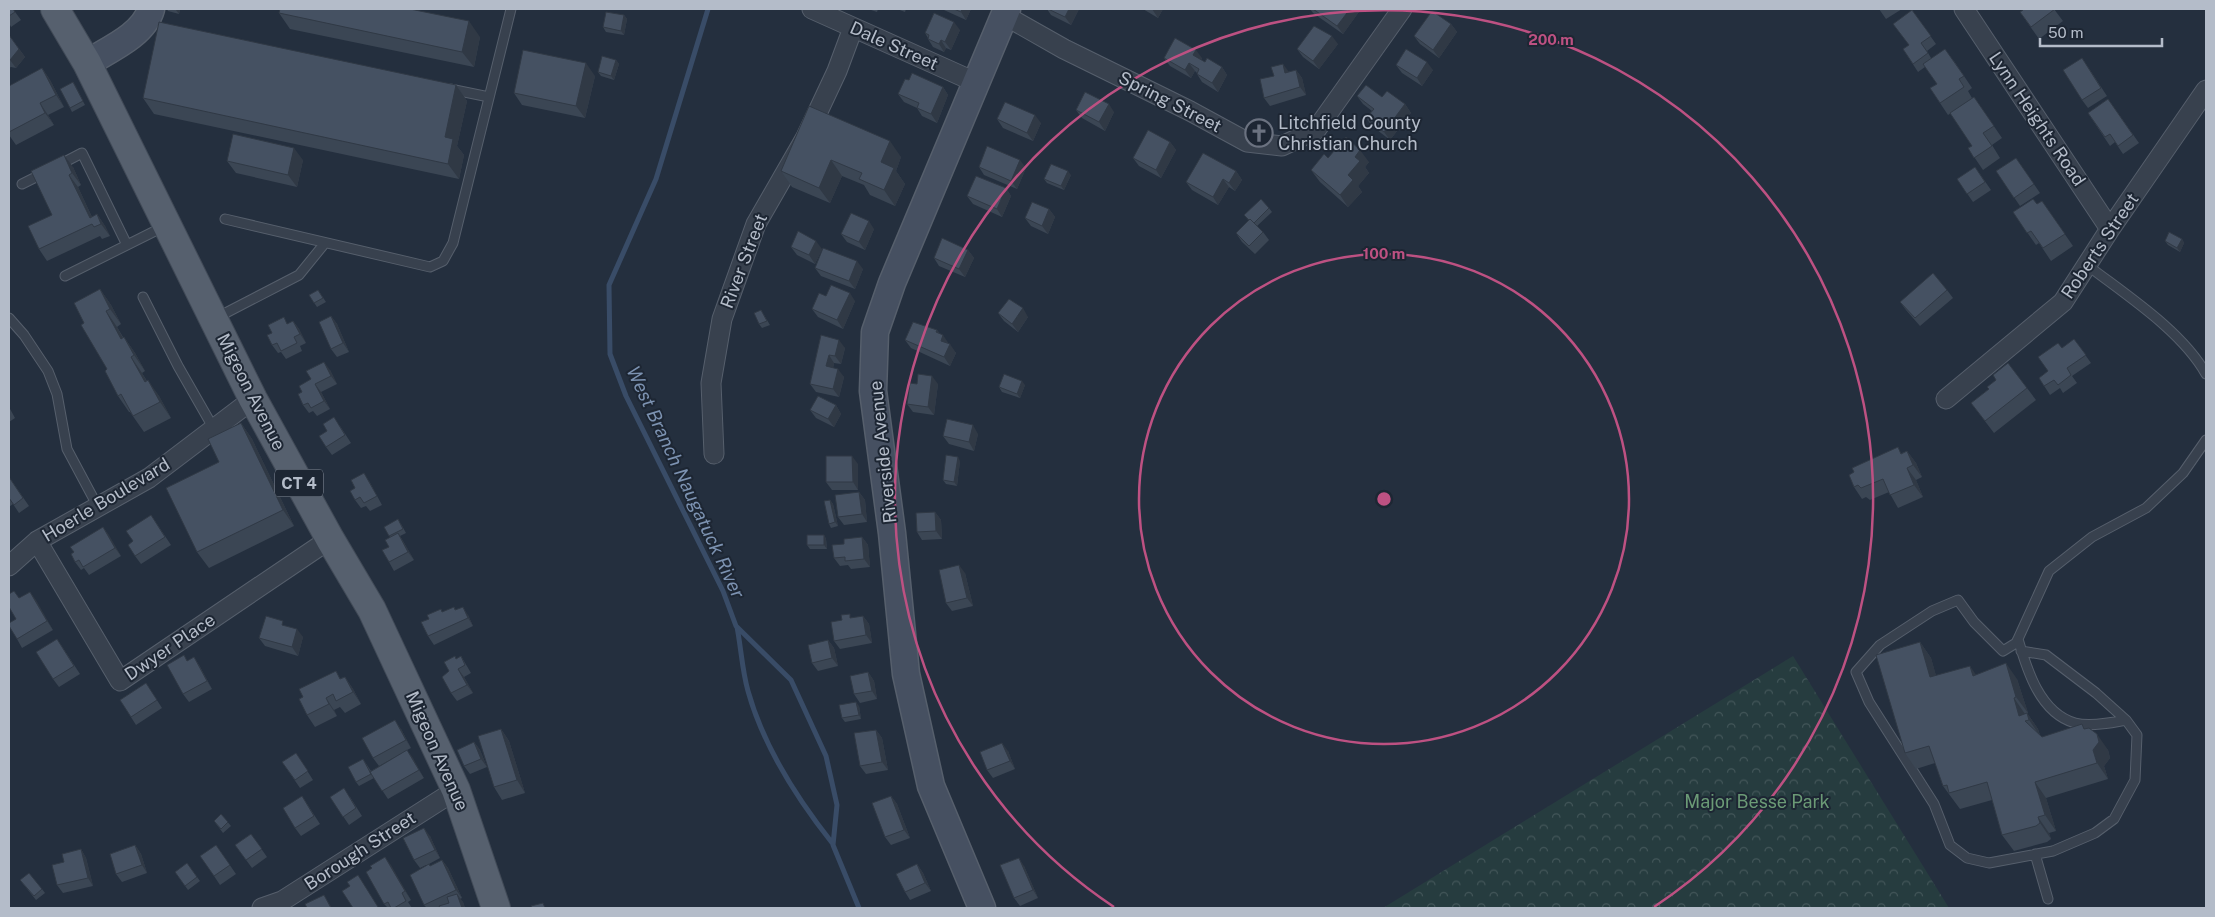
<svg xmlns="http://www.w3.org/2000/svg" width="2215" height="917" viewBox="0 0 2215 917" font-family="'Public Sans',sans-serif">
<style>
.park{fill:url(#park-crowns)}
.lines{fill:none;stroke-linecap:round;stroke-linejoin:round}
.stream{stroke:#394c67;stroke-width:5}
.lane-casing{stroke:#565f6c;stroke-width:11}
.street-casing{stroke:#565f6c;stroke-width:21}
.secondary-casing{stroke:#565f6c;stroke-width:29}
.primary-casing{stroke:#414a57;stroke-width:30}
.lane{stroke:#38414e;stroke-width:9}
.street{stroke:#38414e;stroke-width:19}
.secondary{stroke:#465061;stroke-width:26}
.primary{stroke:#56606e;stroke-width:28}
.wall{fill:#3b4654}
.shaded-wall{fill:#303945}
.building{fill:#455162;stroke:#303945}
.ring{fill:none;stroke:#bd5182;stroke-width:2.5}
.labels{text-anchor:middle;stroke-width:4;stroke-linejoin:round;paint-order:stroke}
.shield{fill:#1d2633;stroke:#878f9c;stroke-width:1}
.shield-label{font-size:16px;font-weight:bold;fill:#b4bcc9}
.street-label{font-size:18px;fill:#b4bcc9;stroke:#1d2633}
.poi-label{font-size:18px;fill:#b4bcc9;stroke:#1d2633;text-anchor:start}
.park-label{font-size:18px;fill:#6b9a76;stroke:#1d2633}
.water-label{font-size:19px;font-style:italic;fill:#7c92b1;stroke:#1d2633}
.centre{fill:#bd5182;stroke:#1d2633;stroke-width:2.5}
.ring-label{font-size:15px;text-anchor:middle;font-weight:bold;fill:#bd5182;stroke:#1d2633;stroke-width:4;stroke-linejoin:round;paint-order:stroke}
</style>
<defs>
<pattern id="park-crowns" width="20" height="18" patternUnits="userSpaceOnUse" patternTransform="scale(1.25)"><rect width="20" height="18" fill="#263c3f"/><path d="M2 6a3 3 0 1 1 6 0M12 15a3 3 0 1 1 6 0" fill="none" stroke="#435659"/></pattern>
</defs>
<rect width="100%" height="100%" fill="#242f3e"/>
<!-- park -->
<path class="park" d="M1793,656L1949,908H1383Z"/>
<g class="lines">
<!-- stream -->
<path class="stream" d="M708,9L656,179L609,285L610,354L626,396L723,591L736,626L791,680L826,756L837,805L833,845L859,908
M737,627C741,647 742,670 748,691C763,745 798,800 833,844"/>
<!-- lane casing -->
<g class="lane-casing">
<path id="lane" d="M450,89L489,97
M57,166L82,153L127,245
M22,184L44,173
M225,219L430,267L443,261L453,243L511,9
M2087,265C2126,295 2182,331 2206,374
M65,276L165,226
M143,297L178,366L214,429
M9,318L24,335L48,371L57,394L67,449L98,507
M216,318L299,275L325,243
M2018,639C2027,670 2040,713 2075,723C2090,727 2111,723 2126,720L2137,735L2135,780L2114,819L2095,833L2053,851L1989,863L1967,858L1950,845L1934,804L1869,702L1856,672L1880,645L1932,611L1958,600L1974,622L2003,651L2016,643L2018,639L2049,571L2092,537L2146,508L2183,473L2206,440
M2021,651L2046,655L2096,693L2126,720
M2035,854L2048,899"/>
</g>
<!-- street casing -->
<g class="street-casing">
<path id="street" d="M812,9L975,82
M1964,9L2110,229
M1004,15L1064,49L1190,111L1247,142L1282,146L1316,130L1402,9
M1946,399L2063,302L2110,229L2206,90
M714,454L711,383L722,319L756,224L806,137L837,71L853,28
M37,541L120,681L330,539
M9,566L37,541L149,478L253,399
M262,908L282,901L456,790"/>
</g>
<!-- secondary casing -->
<g class="secondary-casing">
<path id="secondary" d="M87,63C108,50 144,35 151,9
M982,908L931,786L906,674L892,533L873,391L875,332L892,283L1007,9"/>
</g>
<!-- primary casing -->
<g class="primary-casing">
<path id="primary" d="M55,9L87,63L253,399L330,539L372,610L456,790L496,908"/>
</g>
<!-- lane -->
<use href="#lane" class="lane"/>
<!-- street -->
<use href="#street" class="street"/>
<!-- secondary -->
<use href="#secondary" class="secondary"/>
<!-- primary -->
<use href="#primary" class="primary"/>
</g>
<!-- wall -->
<path class="wall" d="M9,9H13L21,20L11,27L9,23Z
M167,9H180L179,14L168,11Z
M868,9H878L877,12Z
M897,9H906L905,12Z
M943,9H971L966,20L944,10Z
M1047,9H1079L1071,25L1051,15Z
M1143,9H1163L1158,18Z
M1310,9H1361L1343,34L1313,13Z
M1879,9H1902L1886,19Z
M2054,9L2063,21L2039,39L2020,12Z
M1912,10L1936,44L1927,51L1931,58L1954,61L1972,88L1968,91L1972,98L1974,97L2002,138L1992,145L2000,158L1983,170L1968,148L1972,146L1951,113L1948,115L1930,88L1937,84L1925,67L1918,72L1903,49L1909,45Z
M279,13L480,37L474,67L290,29Z
M624,15L627,19L624,35L606,32L603,27Z
M1451,24L1457,32L1439,58L1420,44L1414,36Z
M960,30L951,50L946,48L944,52L933,47L928,39V38L925,33Z
M9,35L25,57L16,68L11,67L9,68Z
M1338,44L1319,69L1303,57L1297,49Z
M1164,58H1202L1201,60L1205,62L1222,67L1227,75L1218,92L1202,82L1197,74V73L1195,71L1191,78L1170,66Z
M2082,58L2107,96L2088,108L2082,100Z
M616,60L619,64L614,80L601,76L598,72Z
M1396,65L1433,70L1422,86L1402,73Z
M42,68L50,80L64,107L48,115L54,125L16,145L9,135V86Z
M1296,70L1302,78L1306,95L1270,106L1264,98L1274,76Z
M595,76L585,118L522,105L514,93Z
M909,80L943,87L948,95L937,123L922,116L917,108L904,102L898,94Z
M73,82L85,105L72,112L70,108Z
M456,85L467,101L457,146L464,155L459,179L154,114L143,98Z
M1357,96L1382,97L1405,104L1411,113L1390,140L1372,126L1366,118L1372,111L1363,104Z
M2108,99L2139,143L2123,154L2115,142L2110,146L2088,113Z
M809,106L901,157L896,171L905,184L895,206L870,195L864,185L842,176L830,203L792,187L781,171Z
M1076,110L1114,112L1105,131L1082,118Z
M997,119L1041,123L1033,141L1003,128Z
M1170,142L1176,150L1161,178L1139,166L1133,158Z
M1328,158L1369,162L1365,167L1369,173L1358,186L1362,192L1348,207L1320,182L1311,170Z
M2016,158L2040,193L2020,206L1996,171Z
M303,160L297,187L236,173L227,161Z
M73,167L81,185L78,187L92,217L97,214L105,226L110,236L102,239L100,236L47,261L39,249L52,215Z
M979,167L1026,168L1017,189L984,175Z
M1975,167L1991,190L1973,202L1957,179Z
M1236,171L1242,180L1235,191L1229,187L1218,205L1192,190L1186,182Z
M1071,175L1064,190L1047,183L1044,179Z
M1006,188L1011,196L1002,217L973,204L967,196Z
M2042,201L2073,246L2051,261L2039,243L2036,245L2013,212L2037,204Z
M1269,208L1272,212L1257,226L1263,232L1269,240L1255,254L1242,242L1236,233L1249,221L1244,215Z
M1049,209L1055,217L1048,234L1031,226L1025,218Z
M874,229L865,250L847,242L841,234Z
M2182,239L2184,243L2180,252L2168,245L2165,241Z
M791,247L822,249L815,264L797,255Z
M968,250L974,258L965,277L939,266L934,258Z
M815,268L863,269L855,289L821,276Z
M100,289L111,305L121,324L117,327L123,337H124L135,353L145,371L142,373L147,381L159,396L171,418L144,432L130,412H129L118,396L107,369L84,323Z
M318,290L326,302L317,307L309,295Z
M1947,290L1953,298L1920,326L1906,310L1900,302Z
M826,296L855,301L843,329L818,317L812,309Z
M761,310L770,325L762,328L759,324Z
M998,313L1028,317L1018,332L1004,321Z
M331,316L337,324L349,352L337,357L331,349Z
M293,321L299,329L306,343L300,346L302,351L286,359L281,352L278,353L272,345L288,324Z
M937,330L956,353L950,366L911,348L905,340Z
M821,335L845,348L841,364L834,363L833,368L844,377L839,397L816,392L810,384Z
M2074,339L2091,363L2072,376L2077,383L2063,393L2060,388L2050,395L2039,378L2048,371L2062,348Z
M330,370L337,384L321,392L330,409L317,416L313,411L309,413L303,405L302,392Z
M1993,375L2027,388L2036,400L1994,433L1971,403L1989,389L1996,380Z
M917,384H938L934,415L913,412L907,404Z
M1025,385L1020,398L1002,392L999,387Z
M836,405L841,414L834,427L816,418L810,410Z
M9,407L15,418L9,422Z
M241,423L252,439L294,526L209,568L197,552L219,462Z
M340,426L351,443L332,455L326,447Z
M978,434L974,451L949,444L943,436Z
M1907,451L1916,463L1922,477L1916,480L1923,497L1898,508L1889,492L1870,500L1866,497L1862,499L1854,487L1902,453Z
M960,461L957,486L946,484L943,480Z
M858,464V490H832L826,482Z
M9,477L29,506L19,513L13,504L9,507Z
M369,481L382,505L370,511L366,506L361,508L355,500Z
M859,492L865,500L867,522L844,525L838,517Z
M830,500L833,504L838,526L831,528L829,524Z
M935,512L941,520L942,539L922,540L917,532Z
M151,515L171,545L141,564L135,556L133,541Z
M401,524L406,533L400,536L414,560L394,571L389,562L390,537L384,527Z
M103,527L121,556L89,575L84,568L81,570L75,562L74,552Z
M824,535L826,539L827,549H810L807,545Z
M862,537L868,545L870,567L851,569L848,565L840,566L834,558L844,544Z
M965,573L973,606L952,611L946,603Z
M30,592L53,630L22,648L17,639L16,619L19,598Z
M454,607L456,610L468,615L473,626L434,645L428,636L443,612Z
M863,616L869,624L872,643L840,649L834,641Z
M286,626L303,637L298,656L265,646L259,638Z
M57,639L80,674L59,687L53,679Z
M828,640L834,648L838,666L818,671L812,663Z
M1920,642L1931,658L1936,676L1976,675L2017,679L2028,713H2027L2038,729L2040,735L2042,737L2085,729L2108,750L2110,758L2104,766L2108,779L2046,798L2056,831L2049,833L2051,839L2047,842L2014,851L2002,835L1992,800L1960,809L1943,786L1935,763L1916,769L1905,753Z
M461,656L471,673L464,677L473,693L457,701L451,693L449,671L456,659Z
M194,657L199,665L212,689L189,702L183,694L188,661Z
M868,672L874,681L877,699L860,703L854,694Z
M345,677L353,689L361,704L345,713L340,707L334,710L337,716L315,727L307,715L341,678Z
M146,683L162,708L136,725L120,700Z
M859,706L861,719L845,722L842,718Z
M401,729L411,748L407,750L424,778L388,799L374,778L359,786L356,782L363,759L371,771L404,752L379,766L373,758Z
M501,729L509,741L525,793L502,800L494,787Z
M876,730L882,738L888,770L866,774L860,766Z
M474,742L480,750L487,767L470,774L464,766Z
M1008,751L1015,769L993,778L987,770Z
M296,753L313,780L300,788L282,762Z
M302,796L320,824L301,836L295,828Z
M891,796L897,804L910,838L891,845L885,837Z
M330,797H350L362,816L349,825Z
M221,814L231,826L223,833L214,821Z
M251,834L267,857L252,868L235,845Z
M430,836L440,858L429,864L430,866L442,860L448,868L462,898L460,899L463,902L465,908H427L424,905L426,865L420,868L414,860Z
M135,845L141,854L147,873L122,882L116,874Z
M216,845L236,874L220,885L214,876Z
M81,849L86,858L93,886L63,893L57,885L64,862Z
M385,857L411,900L408,902L412,908H388L384,904L372,868Z
M187,863L200,881L188,890L175,872Z
M917,864L923,873L931,891L910,900L905,892Z
M1024,866L1038,898L1020,906L1014,898Z
M20,880L42,889L45,893L36,900Z"/>
<!-- shaded-wall -->
<path class="shaded-wall" d="M177,9H180L179,14L176,10Z
M962,9H971L966,20L961,12Z
M1069,9H1079L1071,25L1065,17Z
M1152,9H1163L1158,18Z
M1350,9H1361L1343,34L1337,26Z
M624,15L627,19L624,35L621,31Z
M469,21L480,37L474,67L462,52Z
M954,22L960,30L951,50L945,42Z
M1451,24L1457,32L1439,58L1433,50Z
M1332,36L1338,44L1319,69L1313,61Z
M941,40L946,48L944,52L939,44Z
M19,49L25,57L16,68L10,60Z
M1196,50L1202,58L1199,63L1193,55Z
M616,60L619,64L614,80L611,76Z
M1427,62L1433,70L1422,86L1417,78Z
M586,63L595,76L585,118L576,106Z
M1189,63L1195,71L1191,78L1185,70Z
M1283,64L1289,72L1285,73Z
M1222,67L1227,75L1218,92L1212,83Z
M42,68L50,80L64,107L56,95Z
M1296,70L1302,78L1306,95L1300,87Z
M73,82L76,86L85,105L83,101Z
M456,85L467,101L457,146L464,155L459,179L448,164L445,137Z
M943,87L948,95L937,123L931,114Z
M40,103L48,115L54,125L45,113Z
M1109,104L1114,112L1105,131L1099,122Z
M1405,104L1411,113L1390,140L1384,132Z
M1035,115L1041,123L1033,141L1027,133Z
M890,141L901,157L896,171L905,184L895,206L884,190L881,162Z
M1170,142L1176,150L1161,178L1156,170Z
M294,148L303,160L297,187L288,175Z
M1360,150L1369,162L1365,167L1369,173L1358,186L1362,192L1348,207L1340,195L1355,157Z
M64,155L73,167L81,185L72,173Z
M831,160L842,176L830,203L819,188Z
M1020,160L1026,168L1017,189L1011,181Z
M1068,171L1071,175L1064,190L1061,186Z
M1236,171L1242,180L1235,191L1229,183Z
M69,175L78,187L96,226L90,218Z
M1223,179L1229,187L1218,205L1213,197Z
M1006,188L1011,196L1002,217L997,209Z
M1049,209L1055,217L1048,234L1042,226Z
M97,214L105,226L110,236L101,224Z
M869,221L874,229L865,250L859,242Z
M2182,239L2184,243L2180,252L2177,248Z
M816,241L822,249L815,264L809,255Z
M968,250L974,258L965,277L959,269Z
M857,261L863,269L855,289L849,281Z
M100,289L111,305L121,324L110,309Z
M850,293L855,301L843,329L837,320Z
M1023,308L1028,317L1018,332L1012,324Z
M106,311L117,327L132,355L121,339Z
M331,316L337,324L349,352L343,343Z
M293,321L299,329L306,343L300,334Z
M937,330L942,338L943,335L949,344L947,349L936,332Z
M124,337L135,353L145,371L134,355Z
M839,340L845,348L841,364L835,356Z
M950,344L956,353L950,366L944,357Z
M829,355L834,363L832,374L826,366Z
M131,357L142,373L156,398L145,382Z
M324,362L330,370L337,384L331,376Z
M838,369L844,377L839,397L833,389Z
M932,376L938,384L934,415L928,407Z
M148,380L159,396L171,418L160,402Z
M1022,381L1025,385L1020,398L1017,394Z
M315,384L321,392L330,409L324,401Z
M836,405L841,414L834,427L828,419Z
M241,423L252,439L294,526L283,510Z
M973,425L978,434L974,451L969,442Z
M1907,451L1916,463L1922,477L1913,465Z
M852,456L858,464V490L853,482Z
M958,457L960,461L957,486L954,482Z
M1907,468L1916,480L1923,497L1914,485Z
M859,492L865,500L867,522L862,514Z
M830,500L833,504L838,526L835,522Z
M935,512L941,520L942,539L936,531Z
M103,527L109,535L121,556L115,548Z
M398,533L403,541L414,560L408,552Z
M824,535L826,539L827,549L824,545Z
M862,537L868,545L870,567L864,559Z
M959,565L965,573L973,606L967,598Z
M30,592L36,600L53,630L47,621Z
M463,607L468,615L473,626L468,618Z
M863,616L869,624L872,643L866,635Z
M297,629L303,637L298,656L292,647Z
M828,640L834,648L838,666L832,658Z
M1920,642L1931,658L1941,693L1930,677Z
M194,657L199,665L212,689L207,681Z
M2006,663L2017,679L2028,713L2016,697Z
M1970,666L1981,682L1973,676Z
M458,669L464,677L473,693L467,685Z
M868,672L874,681L877,699L872,691Z
M345,677L353,689L361,704L353,692Z
M326,698L334,710L337,716L329,704Z
M2014,698L2025,714L2019,716Z
M856,702L859,706L861,719L859,715Z
M2027,713L2038,729L2040,736L2029,720Z
M395,720L401,729L411,748L406,740Z
M501,729L509,741L525,793L517,780Z
M876,730L882,738L888,770L882,762Z
M2097,734L2108,750L2110,758L2104,766L2108,779L2097,763L2093,750Z
M474,742L480,750L487,767L481,759Z
M1002,743L1008,751L1015,769L1010,761Z
M407,750L413,758L424,778L419,770Z
M2035,782L2046,798L2056,831L2045,815Z
M891,796L897,804L910,838L904,830Z
M2038,817L2049,833L2051,839L2040,823Z
M424,828L430,836L440,858L435,850Z
M135,845L141,854L147,873L142,865Z
M81,849L86,858L93,886L88,878Z
M385,857L391,865L411,900L405,891Z
M1019,858L1024,866L1038,898L1033,890Z
M442,860L448,868L462,898L456,890Z
M917,864L923,873L931,891L925,883Z
M457,894L463,902L465,908H462Z
M324,895L329,903L332,908H331Z"/>
<!-- building -->
<path class="building" d="M9,9H13L15,12L9,16Z
M280,9H410L469,21L462,52L279,13Z
M954,9H962L961,12Z
M1048,9H1069L1065,17Z
M1313,9H1350L1337,26Z
M2023,9H2055L2031,27L2020,12L2023,10Z
M1912,10L1931,36L1921,43L1928,53L1913,64L1903,49L1909,45L1893,24Z
M1432,11L1451,24L1433,50L1414,36Z
M606,12L624,15L621,31L603,27Z
M934,13L954,22L945,42L941,40L939,44L928,39L929,35L925,33Z
M159,22L456,85L445,137L453,139L448,164L143,98Z
M1314,26L1332,36L1313,61L1297,49Z
M9,35L19,49L10,60H9Z
M1175,38L1196,50L1193,55L1205,62L1207,58L1222,67L1212,83L1197,74L1199,69L1189,63L1185,70L1164,58Z
M1406,49L1427,62L1417,78L1396,65Z
M1945,49L1964,76L1959,79L1964,87L1940,103L1930,88L1937,84L1923,64Z
M523,50L586,63L576,106L514,93Z
M602,56L616,60L611,76L598,72Z
M2082,58L2101,88L2082,100L2063,70Z
M1283,64L1285,73L1296,70L1300,87L1264,98L1260,79L1274,76L1271,67Z
M42,68L56,95L40,103L45,113L9,132V86Z
M912,73L943,87L931,114L917,108L919,103L898,94L905,79L909,80Z
M73,82L83,101L70,108L60,89Z
M1366,85L1382,97L1387,91L1405,104L1384,132L1366,118L1374,109L1357,96Z
M1085,92L1109,104L1099,122L1076,110Z
M1974,97L1994,126L1983,133L1992,146L1974,158L1968,148L1972,146L1950,113Z
M2108,99L2133,135L2118,146L2110,134L2105,137L2088,113Z
M1005,102L1035,115L1027,133L997,119Z
M809,106L890,141L881,162L894,168L884,190L859,179L862,173L831,160L819,188L781,171Z
M1148,130L1170,142L1156,170L1133,158Z
M233,134L294,148L288,175L227,161Z
M1346,137L1360,150L1355,157L1360,161L1348,175L1353,180L1340,195L1311,170L1324,154L1328,158Z
M987,146L1020,160L1011,181L979,167Z
M1203,153L1236,171L1229,183L1223,179L1213,197L1186,182Z
M64,155L72,173L69,175L90,218L97,214L101,224L94,227L92,224L39,249L28,226L52,215L31,171Z
M2016,158L2034,184L2014,198L1996,171Z
M1051,164L1068,171L1061,186L1044,179Z
M1975,167L1985,182L1967,194L1957,179Z
M976,176L1006,188L997,209L967,196Z
M1261,199L1269,208L1254,223L1250,219L1249,220L1244,215Z
M2033,199L2037,204L2042,201L2065,234L2043,248L2031,231L2027,233L2013,212Z
M1032,202L1049,209L1042,226L1025,218Z
M851,213L869,221L859,242L841,234Z
M1250,219L1263,232L1249,246L1236,233Z
M798,231L816,241L809,255L791,247Z
M2169,232L2182,239L2177,248L2165,241Z
M942,238L968,250L959,269L934,258Z
M823,248L857,261L849,281L815,268Z
M1933,273L1947,290L1915,318L1900,302Z
M831,285L850,293L837,320L812,309L819,293L826,296Z
M100,289L110,309L106,311L121,339L124,337L134,355L131,357L145,382L148,380L160,402L133,416L121,394L118,396L105,371L107,369L81,325L84,323L74,303Z
M318,290L323,298L314,303L309,295Z
M1009,299L1023,308L1012,324L998,313Z
M761,310L767,321L759,324L754,313Z
M331,316L343,343L331,349L319,322Z
M284,317L287,324L293,321L300,334L294,337L297,343L281,351L277,343L272,345L267,335L272,333L268,325Z
M913,322L937,330L936,332L943,335L941,341L950,344L944,357L905,340Z
M821,335L839,340L835,356L829,355L826,366L838,369L833,389L810,384Z
M2074,339L2086,355L2067,368L2071,375L2058,385L2054,380L2044,386L2039,378L2048,371L2038,357L2058,343L2062,348Z
M324,362L331,376L315,384L324,401L311,408L308,403L303,405L298,394L302,392L299,386L311,379L306,371Z
M2008,363L2027,388L1985,421L1971,403L1989,389L1987,387L1996,380L1993,375Z
M918,374L932,376L928,407L907,404L910,383L917,384Z
M1004,374L1022,381L1017,394L999,387Z
M818,396L836,405L828,419L810,410Z
M334,417L345,435L326,447L319,436L327,431L323,424Z
M947,419L973,425L969,442L943,436Z
M241,423L283,510L197,552L166,488L219,462L208,439Z
M1898,447L1901,454L1907,451L1913,465L1907,468L1914,485L1890,495L1883,479L1861,488L1858,485L1854,487L1849,475L1854,472L1852,468Z
M946,455L958,457L954,482L943,480Z
M826,456H852L853,482H826Z
M364,473L377,496L364,503L360,497L355,500L350,491L355,488L351,480Z
M9,477L23,498L14,505L9,498Z
M859,492L862,514L838,517L835,495Z
M830,500L835,522L829,524L824,501Z
M935,512L936,531L917,532L916,513Z
M151,515L165,537L135,556L128,545L133,541L126,531Z
M398,519L403,529L389,536L384,527Z
M103,527L115,548L83,567L79,560L75,562L71,554L74,552L70,547Z
M398,533L408,552L389,562L382,550L389,547L385,540Z
M807,535H824V545H807Z
M862,537L864,559L845,561V557L834,558L832,545L844,544V539Z
M959,565L967,598L946,603L939,570Z
M14,591L19,598L30,592L47,621L17,639L9,626V623L16,619L9,607V594Z
M454,607L455,610L463,607L468,618L428,636L421,622L429,619L427,615L441,609L442,612Z
M850,614V618L863,616L866,635L834,641L831,622L842,620L841,615Z
M266,616L283,621L282,625L297,629L292,647L259,638Z
M57,639L74,666L53,679L36,652Z
M828,640L832,658L812,663L808,645Z
M1920,642L1930,677L1970,666L1973,676L2006,663L2016,697L2014,698L2019,716L2027,713L2029,720L2025,721L2042,737L2082,724L2084,729L2089,728L2097,734L2099,742L2093,750L2097,763L2035,782L2045,815L2038,817L2040,823L2036,826L2002,835L1987,782L1949,793L1947,785L1943,786L1929,746L1905,753L1876,655Z
M184,655L187,661L194,657L207,681L183,694L167,665Z
M455,656L456,659L461,656L465,665L458,669L467,685L451,693L442,677L449,671L444,662Z
M336,671L340,679L345,677L353,692L336,701L333,694L326,698L329,704L307,715L299,699L303,697L299,689Z
M868,672L872,691L854,694L850,676Z
M146,683L157,700L131,717L120,700Z
M856,702L859,715L842,718L839,705Z
M395,720L406,740L373,758L362,738Z
M501,729L517,780L494,787L478,736Z
M876,730L882,762L860,766L854,733Z
M474,742L481,759L464,766L457,750Z
M1002,743L1010,761L987,770L980,752Z
M407,750L419,770L382,791L370,772Z
M296,753L308,771L295,780L282,762Z
M363,759L371,774L356,782L348,767Z
M344,788L356,808L343,817L330,797Z
M302,796L314,816L295,828L283,808Z
M891,796L904,830L885,837L872,803Z
M221,814L228,822L221,829L214,821Z
M424,828L435,850L414,860L403,838Z
M251,834L262,849L246,860L235,845Z
M135,845L142,865L116,874L110,854Z
M216,845L230,865L214,876L200,856Z
M81,849L88,878L57,885L52,865L64,862L62,854Z
M385,857L405,891L402,893L406,901L394,908H391L388,902L384,904L366,872L372,868L370,866Z
M1019,858L1033,890L1014,898L1000,865Z
M442,860L456,890L424,905L410,875L429,864L430,866Z
M187,863L197,877L185,886L175,872Z
M917,864L925,883L905,892L896,874Z
M29,873L42,889L34,896L20,880Z
M358,875L378,907L376,908H353L342,891L350,886L347,882Z
M457,894L462,908H440L439,906L449,903L447,897Z
M324,895L331,908H307L305,904Z
M543,903L545,908H532L531,906Z"/>
<!-- distance rings -->
<g class="ring">
<circle cx="1384" cy="499" r="245"/>
<path d="M1114 907A489 489 0 1 1 1654 907"/>
</g>
<!-- icons -->
<defs>
<g id="church-ring" transform="scale(1.4375)"><circle r="9.5" fill="#1d2633" stroke="#6b7280" stroke-width="1.5"/><path d="M-1.2-6h2.4v3.5h3.3v2.4h-3.3V6h-2.4V-.1h-3.3v-2.4h3.3Z" fill="#6b7280"/></g>
</defs>
<g fill-rule="evenodd">
<use href="#church-ring" x="1259" y="133"/>
</g>
<g class="labels">
<!-- shield labels -->
<rect class="shield" x="275" y="469.5" width="48" height="27" rx="4"/>
<g class="shield-label">
<text x="299" y="489">CT 4</text>
</g>
<!-- street labels -->
<g class="street-label">
<text transform="translate(894 46) rotate(24)" y="6">Dale Street</text>
<text transform="translate(1170 102) rotate(27)" y="6">Spring Street</text>
<text transform="translate(2037 119) rotate(56)" y="6">Lynn Heights Road</text>
<text transform="translate(2100 246) rotate(-56)" y="6">Roberts Street</text>
<text transform="translate(744 261) rotate(-69)" y="6">River Street</text>
<text transform="translate(251 392) rotate(63)" y="6">Migeon Avenue</text>
<text transform="translate(883 452) rotate(-96)" y="6">Riverside Avenue</text>
<text transform="translate(106 500) rotate(-31)" y="6">Hoerle Boulevard</text>
<text transform="translate(170 647) rotate(-34)" y="6">Dwyer Place</text>
<text transform="translate(437 751) rotate(66)" y="6">Migeon Avenue</text>
<text transform="translate(360 851) rotate(-33)" y="6">Borough Street</text>
</g>
<!-- poi labels -->
<g class="poi-label">
<text x="1278" y="129">Litchfield County<tspan x="1278" dy="21">Christian Church</tspan></text>
</g>
<!-- park labels -->
<g class="park-label">
<text x="1757" y="808">Major Besse Park</text>
</g>
<!-- water labels -->
<g class="water-label">
<text transform="translate(686 482) rotate(65)" y="7">West Branch Naugatuck River</text>
</g>
</g>
<circle cx="1384" cy="499" r="8" class="centre"/>
<g class="ring-label">
<text x="1551" y="45">200 m</text>
<text x="1384" y="259">100 m</text>
</g>
<!-- border -->
<rect width="2215" height="917" fill="none" stroke="#b4bcc9" stroke-width="20"/>
<!-- scale -->
<path d="M2040 38v8h122v-8" fill="none" stroke="#b4bcc9" stroke-width="2.5"/>
<text x="2048" y="38" font-size="15" fill="#b4bcc9" stroke="#1d2633" stroke-width="4" paint-order="stroke">50 m</text>
</svg>
